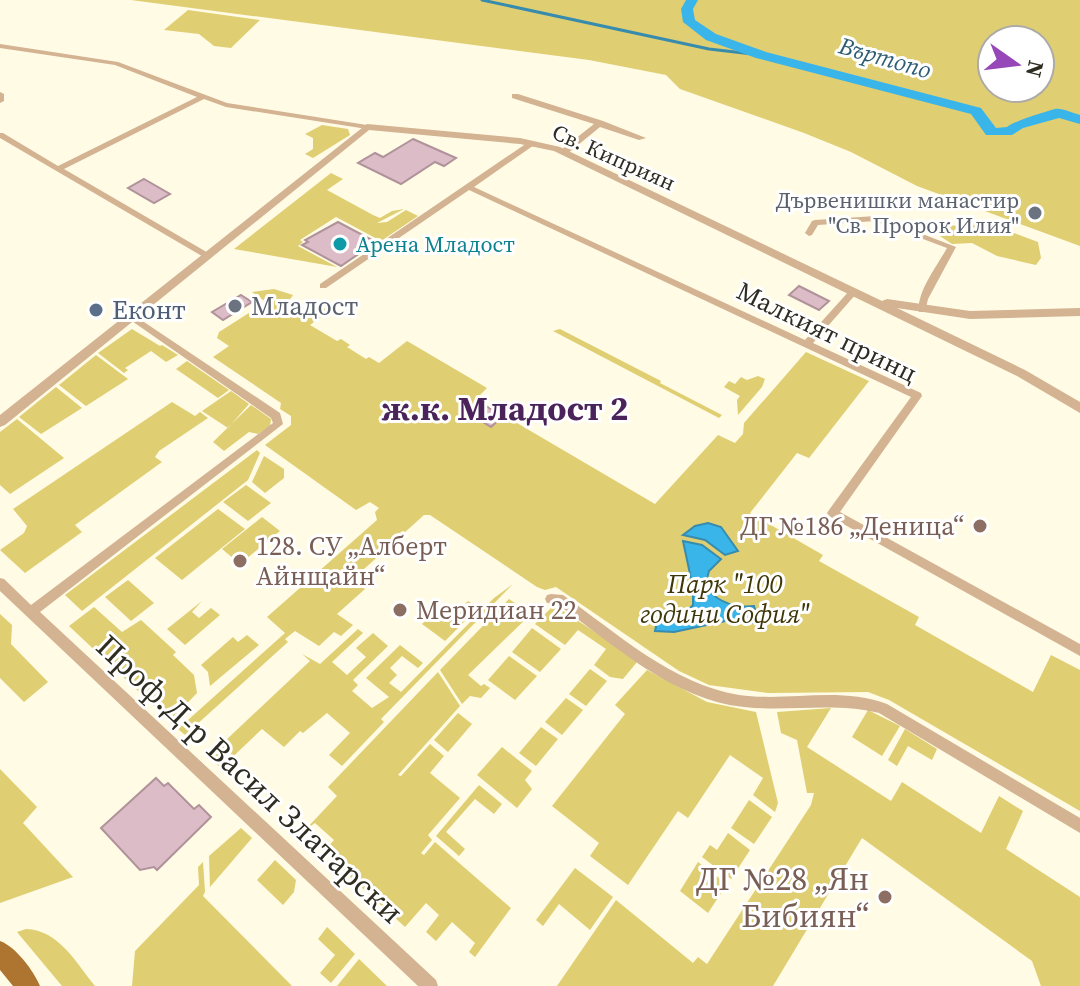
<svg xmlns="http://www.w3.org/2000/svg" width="1080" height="986" viewBox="0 0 1080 986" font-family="'Source Serif 4',serif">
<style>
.green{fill:#e0ce73;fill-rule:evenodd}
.water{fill:#3ab5ea;stroke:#378cae;stroke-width:2}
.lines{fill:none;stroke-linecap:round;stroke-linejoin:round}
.stream{stroke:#378cae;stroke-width:3}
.river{fill:#3ab5ea;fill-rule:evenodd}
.building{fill:#dcbcc6;stroke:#b0929b;stroke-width:2}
.minor{fill:#d3b392;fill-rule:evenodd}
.tertiary{fill:#d3b392;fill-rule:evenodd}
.primary{fill:#ae7531;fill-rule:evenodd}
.worship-dot{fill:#6b7280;stroke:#fff;stroke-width:3}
.culture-dot{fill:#0f9aa8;stroke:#fff;stroke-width:3}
.service-dot{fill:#5c6f8a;stroke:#fff;stroke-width:3}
.education-dot{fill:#8d6e63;stroke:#fff;stroke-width:3}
.labels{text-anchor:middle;stroke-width:6;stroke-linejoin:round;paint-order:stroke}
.far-street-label{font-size:22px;fill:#2f2d22;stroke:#fff}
.far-worship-label{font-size:22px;fill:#5b616d;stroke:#fff;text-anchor:end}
.far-culture-label{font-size:22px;fill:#0d838f;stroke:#fff;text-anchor:start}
.far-water-label{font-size:24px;font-style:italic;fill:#2e5e74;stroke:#fff}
.worship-label{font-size:26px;fill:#5b616d;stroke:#fff;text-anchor:start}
.service-label{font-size:26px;fill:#4e5e75;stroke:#fff;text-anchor:start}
.street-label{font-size:26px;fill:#2f2d22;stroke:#fff}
.education-label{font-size:26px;fill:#785e54;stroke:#fff;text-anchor:start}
.park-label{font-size:26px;font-style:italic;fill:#3f3708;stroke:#fff}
.near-street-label{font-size:32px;fill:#2f2d22;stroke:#fff}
.near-education-label{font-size:32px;fill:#785e54;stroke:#fff;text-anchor:end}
.district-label{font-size:34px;font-weight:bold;fill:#49235a;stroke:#fff}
</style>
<rect width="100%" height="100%" fill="#fffbe4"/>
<!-- green -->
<path class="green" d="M131,0H1080V246L917,186L851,152L804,133L680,89L666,75L589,60ZM1040,40V88H992V40Z
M188,10L260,20L231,48L214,46L199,34L164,30Z
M322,125L348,129L350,135L313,158L305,154L313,149V138L305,134Z
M331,173L343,179L327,190L373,215L380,218L392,211L404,209L377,223L387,222L406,210L418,216L381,241L336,217L300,240L303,242L298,246L337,267L234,249Z
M965,221L987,223L1038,242L1041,258L1036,265L997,256L972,243L952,244L937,234L940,224L958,226Z
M274,289L293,295L286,305L289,310H304L314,302L329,311L310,325L337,341L341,339L350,345L347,347L366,359L369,357L379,363L407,341L487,388L476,399L655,504L718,435L735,443L743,434L744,423L806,352L869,381L809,458L797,453L750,513L823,555L819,561L919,617L915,625L1033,692L1051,655L1080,670V811L889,700L868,692L768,693L709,685L679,671L556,587L545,590L537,587L430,515H424L353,579L365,589L337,614L353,625L341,636L334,632L319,646L295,631L285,639L288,642L185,735L178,729L285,633L267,617L377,520L375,512L379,508L370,502L356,510L265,445L291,425V416L280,409L281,403L213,357L229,346L217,338L219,332L266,302L252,292Z
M132,329L160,346L162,345L178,355L166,362L151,351L125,368L128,370L124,373L98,353Z
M560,329L661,381L660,383L722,415L719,418L553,331Z
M96,355L128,379L86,406L59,385Z
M187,361L229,390L218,398L176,369Z
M758,376L765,379L762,387L738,415L737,400L740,396L724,387L729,381L735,384L741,377L747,380Z
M56,387L82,408L41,434L19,417Z
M231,391L249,404L228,428L202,411Z
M172,402L195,416L200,412L208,418L159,451L155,457L162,462L75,525L82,532L25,573L0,550L24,533L27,526L13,509Z
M251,405L271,419L270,426L258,434L249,432L224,451L213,442Z
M17,419L64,458L10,494L0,485V432Z
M257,450L260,453L248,480L82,611L65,595Z
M264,456L284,469V478L265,493L252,482Z
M246,485L271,503L248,521L223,502Z
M218,509L245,529L182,580L155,558Z
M262,517L280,531L240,564L222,549Z
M128,580L154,603L131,621L105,597Z
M513,584L381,719L384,722L342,766L329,755L350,733L327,713L303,733L300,731L284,747L262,729L221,768L208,757L310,661L302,654L320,664L358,629L363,633L332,662L347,675L366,657L356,648L373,633L388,646L353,680L358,685L352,691L372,708L389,697L366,678L400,645L423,663L418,668L402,656L390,668L397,675L389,683L401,692L494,598Z
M509,599L531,614L468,675L481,686L484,684L490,688L481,698L470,696L462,704L440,670Z
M202,601L192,612L199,618L211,608L220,615L185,645L167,629Z
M468,601L478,608L445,641L422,624L436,611L449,620Z
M554,605L636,659L637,662L623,679L610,677L594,665L606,649L578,630L565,645L535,624Z
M94,607L122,632L141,620L176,652L173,655L194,675L197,693L170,721L69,626Z
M0,614L12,625L11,644L48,682L24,702L0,678Z
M532,628L561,649L540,672L512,652Z
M247,635L259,645L210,686L208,672L201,665L233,637L238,642Z
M509,656L537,676L515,700L488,680Z
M590,669L607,681L586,706L569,694Z
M647,670L707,702L756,712L778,803L775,812L753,795L763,778L730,755L688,818L678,811L628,885L590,856L599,843L552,806L625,714L615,705Z
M438,672L460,706L398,775L401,776L430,744L444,756L430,773L460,798L428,835L432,840L421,853L424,855L435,842L511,908L475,957L469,952L475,943L452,922L436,941L426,932L439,915L426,903L405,927L323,852L334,840L315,823L305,830L337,796L328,787Z
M566,698L583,710L562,735L545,722Z
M831,708L807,747L891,801L902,782L981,833L999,796L1023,811L1006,849L1080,897V986H1041L1032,961L862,838L773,986H557L616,900L693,963L698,957L707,964L811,805L814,793H807L797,740L781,733L777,712Z
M868,710L900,726L882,756L852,737Z
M458,713L472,724L448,752L434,740Z
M541,727L558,739L536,766L519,753Z
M905,729L937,749L932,760L908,746L897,766L888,760Z
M502,747L532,771L525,780L532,789L517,808L477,775Z
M0,769L37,807L23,823L73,877L0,903Z
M479,785L502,804L494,814L475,799L446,832L465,849L459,856L436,836Z
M749,800L772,817L754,844L731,828Z
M241,828L252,838L210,887L209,856Z
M728,833L750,850L731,879L702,857L710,845L717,850Z
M275,860L296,880L294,892L283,905L257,880Z
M203,862L205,892L203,896L292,986H132L135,951L199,885L198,867Z
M698,862L727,884L708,913L680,891Z
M575,868L613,897L590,930L559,904L543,926L536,920Z
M327,927L355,954L331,983L320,973L335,955L318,939Z
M26,929C59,930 76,963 95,986H62L17,932Z
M359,959L387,986H337Z"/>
<!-- water -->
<path class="water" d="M708,523L721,527L738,551L725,555L705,540L683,535L695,526Z
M683,541L702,545L721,559L709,571L705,586C717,602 734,608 754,606L760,624L730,620L674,632L655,631L657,622L680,619L693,605V588Z"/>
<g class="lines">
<!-- stream -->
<path class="stream" d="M482,0L709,49L761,55"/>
<!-- river -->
<path class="river" d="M686,0H698L693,9L695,20L716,34L766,52L981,108L996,128L1007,127C1012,122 1047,111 1055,109C1063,108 1072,113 1080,115V124L1059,118L1023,128L1012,135H986L971,114L756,58L706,40L683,22L681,9Z"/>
</g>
<!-- building -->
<path class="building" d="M413,139L456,158L444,166L435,162L401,184L358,163L375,153L383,157Z
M144,179L170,194L154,203L128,188Z
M338,222L376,242L341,266L302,245L308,242L305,240Z
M799,286L829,301L819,310L789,295Z
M241,295L252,302L223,320L212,312Z
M477,401L503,416L491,427L465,411Z
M156,778L164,786L168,783L194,809L199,805L211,817L157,870L154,867L140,870L101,828Z"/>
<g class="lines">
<!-- minor -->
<path class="minor" d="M0,44L118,62L227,103L367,125L371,127L367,129L226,107L204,99L64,169L210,254V258L207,259L0,138V133H3L58,166L197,97L115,65L0,48Z
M0,92L4,94V101L0,103Z
M512,94H518L603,121L646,138L639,140L600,127L567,154H561V150L594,124L512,98Z
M530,141L537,143L474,187L805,340L850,290H856V294L813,343L921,393L922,396L840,512L1080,644V656L829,516L827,513L829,510L911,397L469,190L326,288H320V284Z
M876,216L956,247L928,299L925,312H919C916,293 937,266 947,248L875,221L818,225L812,235L809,236L805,233L812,221L815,220Z
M132,314L280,413L283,424L40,612L436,980L438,986H418L0,591V578L4,579L31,605L273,423L271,418L129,319V315Z
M551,594L563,595C617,633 672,684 739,695C789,702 838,686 887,704L1080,818V833L879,713C834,702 789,712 744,707C673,700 613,644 557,604L547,603L545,599L547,595Z"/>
<!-- tertiary -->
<path class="tertiary" d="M367,124L520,138L560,147L882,301L887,299L970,311L1080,308V316L970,319L897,308L1025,370L1080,402V413L1017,376L554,151L520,144L369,130L5,425L0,427V415Z"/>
<!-- primary -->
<path class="primary" d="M0,941C16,947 33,970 40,986H13L0,970Z"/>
</g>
<!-- markers -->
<g class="worship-dot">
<circle cx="1035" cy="213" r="8"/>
<circle cx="235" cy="306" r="8"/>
</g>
<circle class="culture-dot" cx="340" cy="244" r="8"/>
<circle class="service-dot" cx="96" cy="310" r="8"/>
<g class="education-dot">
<circle cx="980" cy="526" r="8"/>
<circle cx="240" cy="561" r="8"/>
<circle cx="400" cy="610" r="8"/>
<circle cx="885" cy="897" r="8"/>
</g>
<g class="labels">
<!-- far-street labels -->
<g class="far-street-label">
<text transform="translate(614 157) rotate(24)" y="8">Св. Киприян</text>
</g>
<!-- far-worship labels -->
<g class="far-worship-label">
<text x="1019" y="208">Дървенишки манастир<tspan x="1019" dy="25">"Св. Пророк Илия"</tspan></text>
</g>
<!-- far-culture labels -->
<g class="far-culture-label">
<text x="356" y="252">Арена Младост</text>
</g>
<!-- far-water labels -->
<g class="far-water-label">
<text transform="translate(885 58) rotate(16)" y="8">Въртопо</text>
</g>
<!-- worship labels -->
<g class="worship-label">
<text x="251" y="315">Младост</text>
</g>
<!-- service labels -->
<g class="service-label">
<text x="112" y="319">Еконт</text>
</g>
<!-- street labels -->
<g class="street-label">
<text transform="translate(827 332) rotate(26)" y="9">Малкият принц</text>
</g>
<!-- education labels -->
<g class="education-label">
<text x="964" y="535" text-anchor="end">ДГ №186 „Деница“</text>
<text x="256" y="555">128. СУ „Алберт<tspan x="256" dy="30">Айнщайн“</tspan></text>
<text x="416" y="619">Меридиан 22</text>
</g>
<!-- park labels -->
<g class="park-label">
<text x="725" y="593">Парк "100<tspan x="725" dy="30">години София"</tspan></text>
</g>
<!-- near-street labels -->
<g class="near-street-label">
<text transform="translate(250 779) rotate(43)" y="11">Проф.Д-р Васил Златарски</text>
</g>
<!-- near-education labels -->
<g class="near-education-label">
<text x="869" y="890">ДГ №28 „Ян<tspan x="869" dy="37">Бибиян“</tspan></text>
</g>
<!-- district labels -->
<g class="district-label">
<text x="505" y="420">ж.к. Младост 2</text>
</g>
</g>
<!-- north arrow -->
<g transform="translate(1016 64) rotate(104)"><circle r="38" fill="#ffffff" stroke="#acaba7" stroke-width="2"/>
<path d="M0-6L14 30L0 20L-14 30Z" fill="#9647b8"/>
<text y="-12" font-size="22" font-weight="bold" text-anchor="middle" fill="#2f2d22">N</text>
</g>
</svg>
